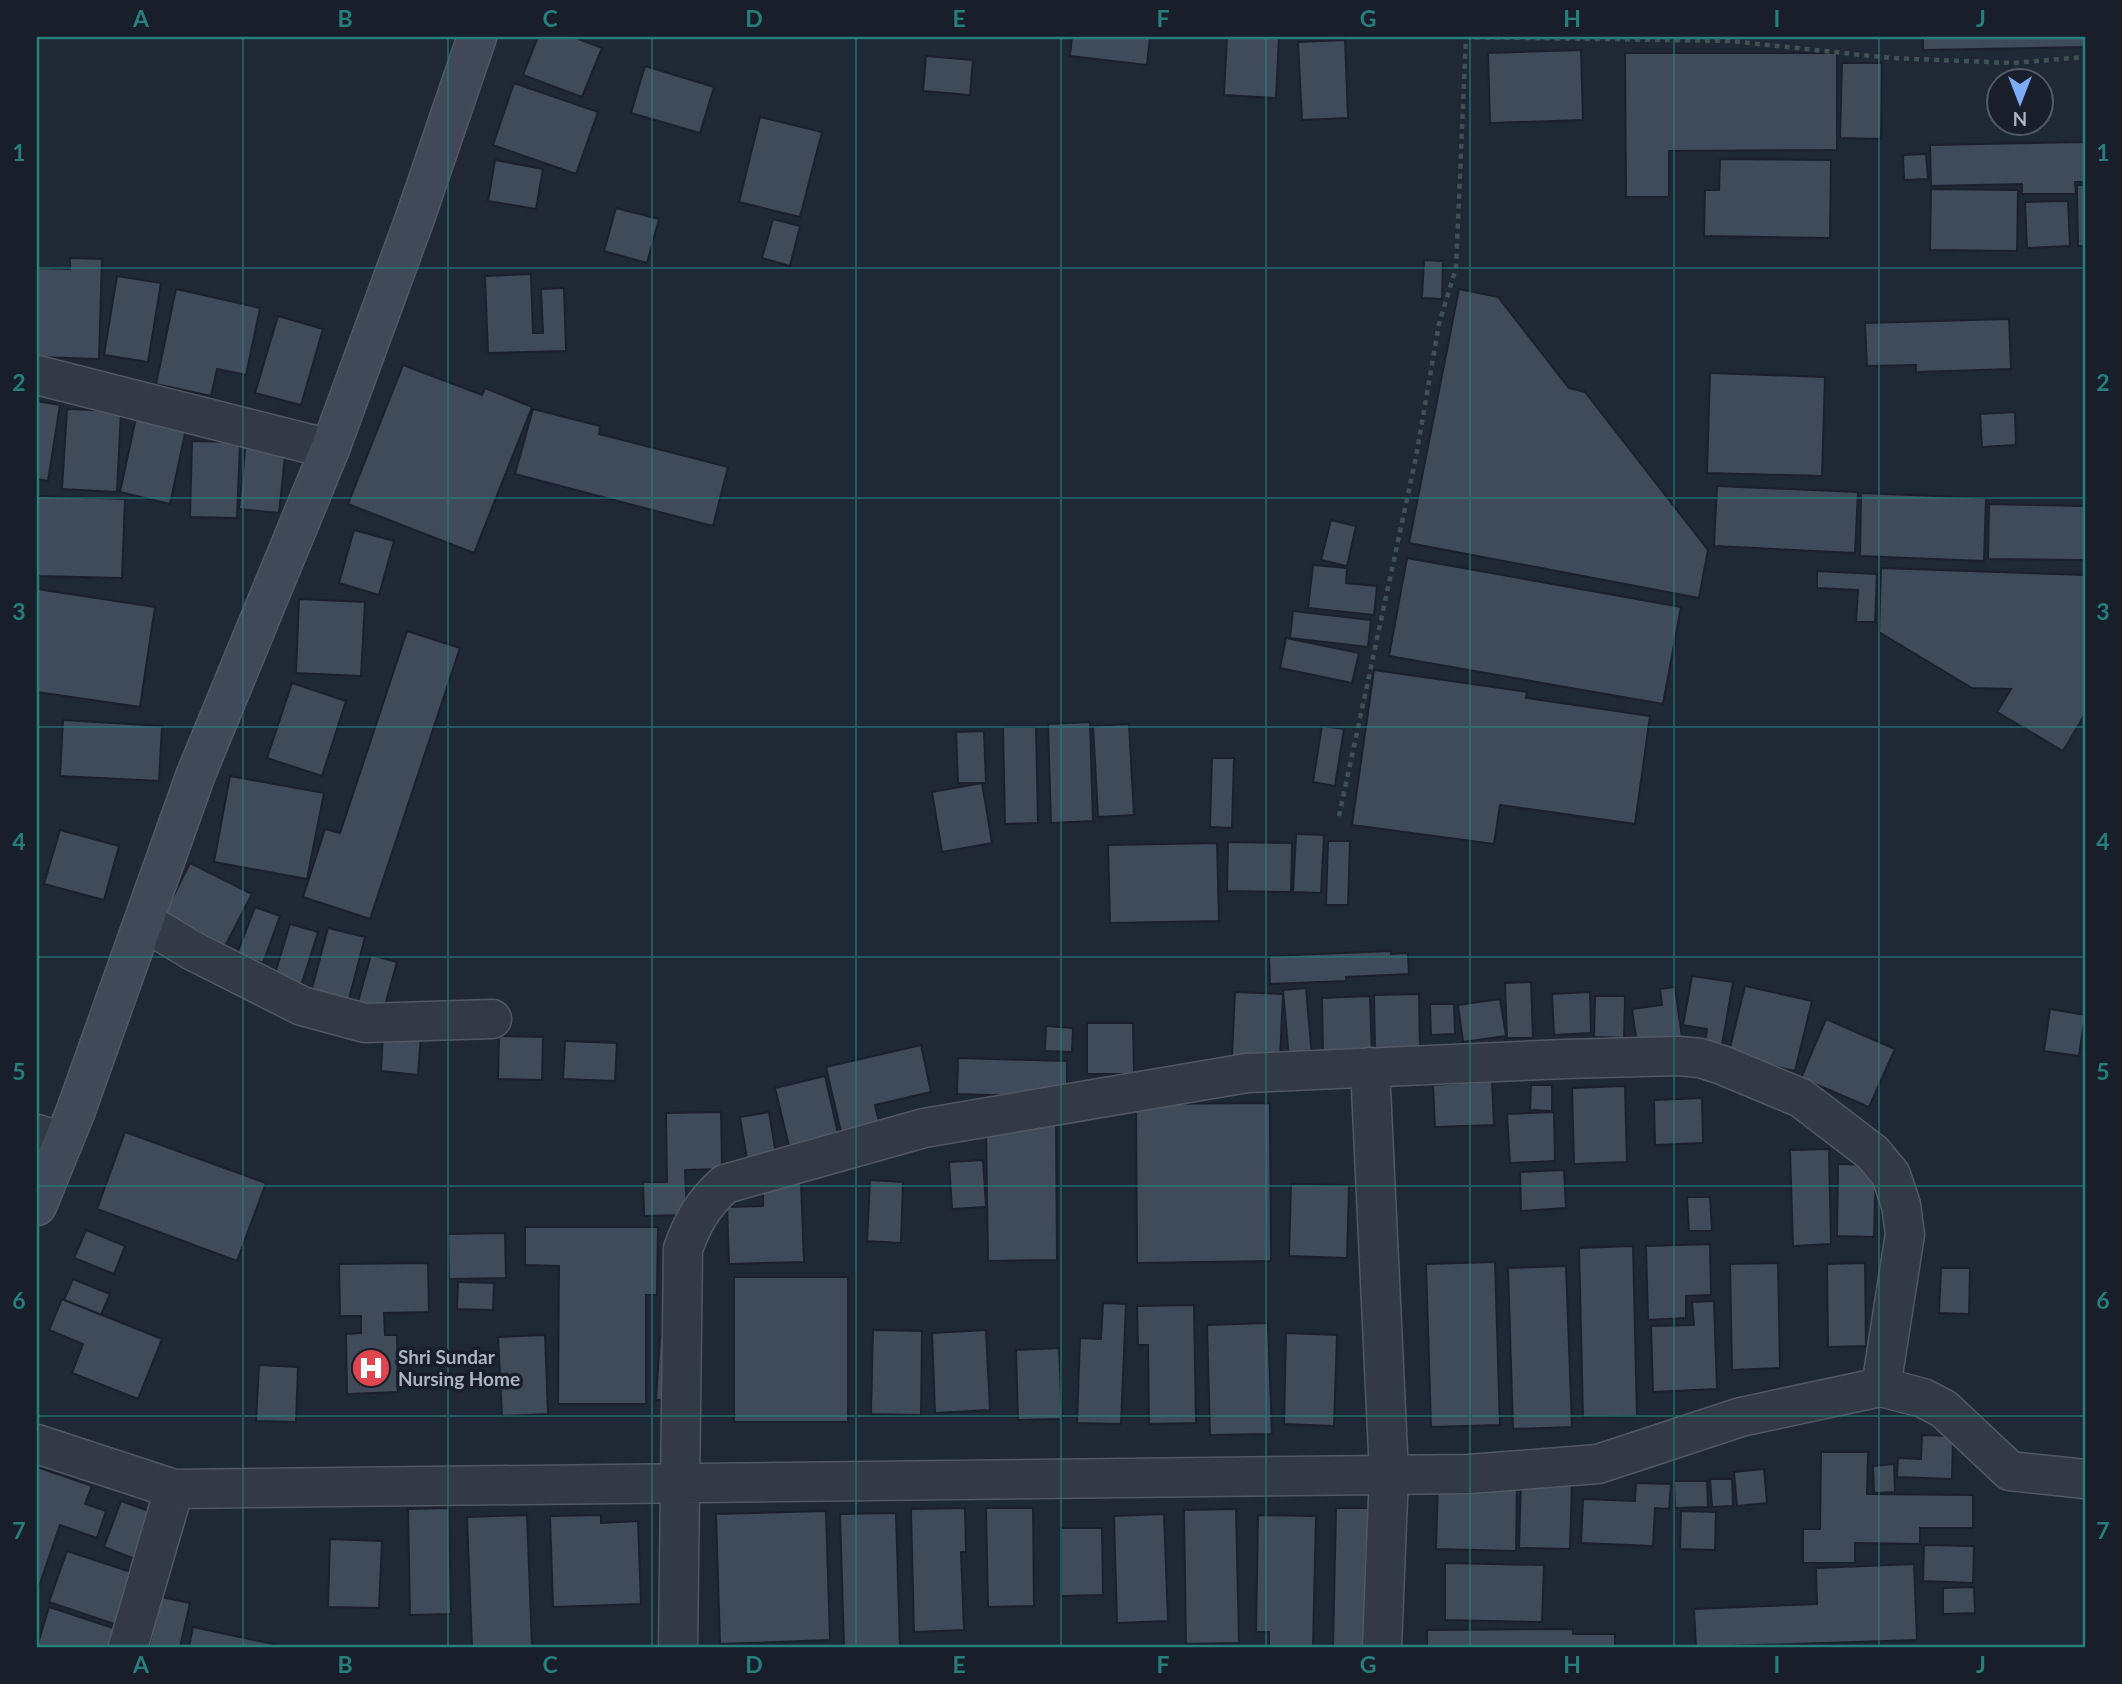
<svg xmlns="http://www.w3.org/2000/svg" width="2122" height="1684" viewBox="0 0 2122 1684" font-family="Lato,sans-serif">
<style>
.building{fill:#404b5a;stroke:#1a212c;stroke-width:2}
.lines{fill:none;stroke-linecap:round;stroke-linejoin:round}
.street-casing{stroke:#505864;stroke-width:41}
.secondary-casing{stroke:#505864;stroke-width:41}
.path{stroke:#3e5154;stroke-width:4.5;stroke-dasharray:5 5;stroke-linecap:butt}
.street{stroke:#323a46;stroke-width:38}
.secondary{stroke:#404958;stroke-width:38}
.grid{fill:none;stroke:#277f7b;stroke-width:2;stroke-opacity:0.55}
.labels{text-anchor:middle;stroke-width:7;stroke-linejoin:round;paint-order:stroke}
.poi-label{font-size:19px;font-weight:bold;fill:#acb5c3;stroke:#181f2a;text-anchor:start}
.neatline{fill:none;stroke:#277f7b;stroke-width:2.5}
.grid-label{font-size:23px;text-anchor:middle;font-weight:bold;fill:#277f7b}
</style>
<rect width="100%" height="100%" fill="#1f2835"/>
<!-- building -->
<path class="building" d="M538,37H573L602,48L582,97L523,75Z
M1072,37H1150L1147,65L1070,56Z
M1227,37H1279L1276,98L1224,95Z
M1923,37H2085V47L1923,50Z
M1345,40L1348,118L1302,120L1298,42Z
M1581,50L1583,120L1490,123L1488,53Z
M1625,53H1837V150L1669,151V197H1626Z
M926,56L973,60L970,95L923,91Z
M1842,63H1882L1881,139L1840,138Z
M645,66L714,87L700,133L631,113Z
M514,83L598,112L576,174L493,145Z
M760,117L822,132L800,217L739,202Z
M2085,142V182H2075L2076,194H2022V184L1931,186L1930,145Z
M1926,154L1928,179L1904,180L1903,155Z
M1720,159L1831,160L1830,238L1704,236L1705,190H1719Z
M495,160L543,169L536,209L488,201Z
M2077,185H2085V246H2078Z
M1931,189L2018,190L2017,251L1930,250Z
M2068,201L2070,246L2027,248L2025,202Z
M616,208L659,219L647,263L604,251Z
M773,219L800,226L790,266L762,258Z
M70,258L102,259L99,359L37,357V268L70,269Z
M1424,260L1443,261L1442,299L1422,298Z
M531,274L533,333H543L541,289L564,288L566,351L488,353L485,276Z
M117,276L161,283L148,362L104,355Z
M176,289L260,308L246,375L217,369L211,396L156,384Z
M1459,289L1498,297L1569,388L1585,392L1708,550L1699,598L1409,543Z
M278,316L323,329L301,405L255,393Z
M2009,319L2011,369L1916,372V365L1867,366L1865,323Z
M403,365L482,395L485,388L532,407L474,553L348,504Z
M1710,373L1825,377L1822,476L1707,473Z
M37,401L60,405L48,481L37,479Z
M67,409L121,411L117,492L62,489Z
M533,409L600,426L599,434L728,467L713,526L515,474Z
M2015,412L2016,445L1982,447L1980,414Z
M136,418L186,429L170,504L120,492Z
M192,441L240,442L237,518L190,517Z
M246,442L286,447L279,513L239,509Z
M1717,486L1858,492L1855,553L1714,546Z
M1861,493L1986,498L1984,561L1860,556Z
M37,496L125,499L122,578L37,576Z
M1989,504L2085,506V560L1988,559Z
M1331,520L1356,526L1347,566L1321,560Z
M354,530L394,541L379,595L339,583Z
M1407,558L1681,607L1663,704L1389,656Z
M1313,565L1347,568L1346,583L1377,586L1374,615L1308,608Z
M1881,568L2085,575V714L2063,751L1997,712L2011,689L1972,688L1879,632Z
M1817,571L1877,574L1875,622H1856L1858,590L1817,588Z
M37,589L155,607L140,707L37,692Z
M299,599L365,602L361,676L296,673Z
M1293,611L1371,620L1368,647L1290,638Z
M407,631L460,648L370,919L303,897L325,829L340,833Z
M1286,638L1359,653L1352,683L1280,668Z
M1374,670L1527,692L1526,698L1650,716L1635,824L1500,805L1494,844L1352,825Z
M292,683L346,701L322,776L267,758Z
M63,720L162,726L159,781L60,776Z
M1090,722L1093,821L1051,823L1048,724Z
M1129,724L1134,815L1098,817L1093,726Z
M1322,726L1344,729L1335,786L1313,782Z
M1003,727H1036L1038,823L1005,824Z
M984,731L986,783H958L956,732Z
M1212,758H1234L1232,828L1210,827Z
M230,776L324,793L307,879L214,862Z
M982,783L992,843L942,852L932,792Z
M60,830L119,846L104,900L44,884Z
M1296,834L1324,835L1321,893L1293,892Z
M1328,841H1350L1348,905H1326Z
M1228,842L1292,843L1291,892L1227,891Z
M1217,843L1219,921L1110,923L1108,845Z
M190,863L252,894L225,946L164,915Z
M255,907L280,916L263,963L237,954Z
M290,924L318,932L301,986L274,977Z
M328,928L365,937L348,1003L311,992Z
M1391,951V954L1408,953L1409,974L1346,977V981L1270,984L1269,956Z
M371,955L397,962L384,1009L358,1002Z
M1692,976L1733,982L1721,1051L1704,1048L1707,1029L1683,1025Z
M1531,982L1533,1038H1507L1505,983Z
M1745,986L1812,1001L1795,1071L1728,1056Z
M1675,987L1682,1038L1637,1044L1632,1009L1662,1005L1660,989Z
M1306,988L1312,1057L1289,1059L1283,990Z
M1235,992L1283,994L1280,1058L1232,1056Z
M1590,992L1591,1033L1554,1035L1552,994Z
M1419,994L1420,1051L1375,1053L1374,995Z
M1370,996L1372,1055L1323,1056L1322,998Z
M1595,996H1625L1624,1038L1594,1037Z
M1500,999L1506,1036L1463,1042L1458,1005Z
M1430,1004H1454L1455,1034L1431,1035Z
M2050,1009L2085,1015L2079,1056L2044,1051Z
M1826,1019L1895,1049L1869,1107L1801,1078Z
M1087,1023H1133L1134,1074H1087Z
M1046,1026L1073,1028L1072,1052L1045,1051Z
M383,1032L421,1035L418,1075L381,1071Z
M499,1036L543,1037L542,1080L498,1079Z
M565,1041L617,1043L615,1081L563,1079Z
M921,1045L931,1092L875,1105L880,1127L842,1136L826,1067Z
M958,1058L1067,1061V1097L957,1094Z
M825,1076L839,1138L790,1150L775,1088Z
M1492,1081L1494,1125L1435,1127L1433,1085Z
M1531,1085H1552V1111L1530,1110Z
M1625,1086L1627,1162L1574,1164L1572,1088Z
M1702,1098L1703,1143L1655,1145L1654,1100Z
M1270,1103L1271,1261L1137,1263L1136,1104Z
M721,1112L722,1169L685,1170L687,1215L644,1216L643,1182H667L666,1113Z
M769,1112L776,1154L747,1159L740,1117Z
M1554,1112L1555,1161L1510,1163L1507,1114Z
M1056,1125L1057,1260L988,1261L986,1127Z
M125,1132L266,1183L237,1261L97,1209Z
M1829,1149L1831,1244L1793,1246L1790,1150Z
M983,1160L986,1207L952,1209L949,1162Z
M1838,1164L1876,1165L1874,1237L1837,1236Z
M1564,1170L1566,1208L1521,1211L1520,1172Z
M870,1180L903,1182L901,1243L867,1241Z
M801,1183L804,1262L729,1264L727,1207L763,1206V1184Z
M1291,1184L1349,1185L1347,1258L1289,1256Z
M1687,1197H1710L1712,1231H1689Z
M525,1227H658L657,1295H646V1404H558L559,1266L525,1265Z
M86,1230L125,1246L114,1274L74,1258Z
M505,1233L506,1278L449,1279L448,1234Z
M1710,1244L1711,1295L1686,1296V1318L1648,1320L1646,1246Z
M1633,1246L1637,1416L1583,1417L1579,1248Z
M1495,1262L1500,1425L1431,1427L1426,1264Z
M428,1263L429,1312L384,1313L385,1335H397L398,1392L347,1394L346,1334L361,1333V1316H340L339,1264Z
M1778,1263L1780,1368L1732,1370L1730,1264Z
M1865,1263L1866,1346L1828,1347L1827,1264Z
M1566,1266L1572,1427L1513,1429L1508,1268Z
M1941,1268H1970L1969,1314L1939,1313Z
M734,1277H848V1422H734Z
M73,1279L110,1294L101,1315L64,1300Z
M458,1282L494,1283L493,1310L457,1309Z
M62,1299L162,1339L138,1399L72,1373L83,1344L49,1330Z
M1714,1301L1717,1389L1653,1392L1651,1326L1694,1325L1692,1302Z
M1103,1303L1126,1304L1121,1424L1077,1423L1080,1338L1101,1339Z
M1194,1305L1196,1423L1149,1424L1148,1345H1138L1137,1306Z
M1268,1323L1272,1434L1210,1435L1207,1325Z
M873,1330L922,1331L921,1415L871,1414Z
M986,1330L990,1410L935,1413L932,1333Z
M1286,1333L1337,1335L1334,1426L1284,1424Z
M545,1335L548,1414L502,1416L498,1337Z
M660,1337L675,1338L672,1400H656Z
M1059,1348L1062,1419L1018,1420L1016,1350Z
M259,1365L298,1367L296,1422L256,1421Z
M1922,1435L1953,1436L1952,1479L1897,1477L1898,1458L1921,1459Z
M1821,1452H1868L1867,1494L1973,1495V1528H1920V1544L1855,1543V1563H1803V1529H1820Z
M1894,1464L1895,1492L1874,1493L1873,1466Z
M37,1467L92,1486L85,1504L106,1511L97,1538L60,1525L37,1592Z
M1764,1469L1767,1503L1737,1506L1734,1472Z
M1710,1479H1732L1733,1506L1712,1507Z
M1438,1480L1517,1481L1516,1551L1436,1549Z
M1521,1481L1572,1482L1570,1549L1519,1548Z
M1674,1481H1707L1708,1507L1675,1508Z
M1636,1483L1671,1484L1669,1509L1655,1508L1653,1546L1581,1543L1583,1499L1635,1501Z
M121,1501L163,1516L145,1563L104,1547Z
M449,1508L451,1614L410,1615L408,1509Z
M965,1508L966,1552H961L964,1630L914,1632L911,1509Z
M986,1508H1033L1034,1606L988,1607Z
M1336,1508H1372L1369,1647H1333Z
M1236,1509L1239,1643L1186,1644L1184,1510Z
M826,1511L830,1640L720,1644L716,1514Z
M1681,1511L1716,1512L1715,1550L1680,1549Z
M896,1513L900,1647H844L840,1514Z
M1164,1514L1168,1621L1117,1623L1114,1516Z
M527,1515L532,1647H472L467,1517Z
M601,1515V1523L638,1521L641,1604L553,1607L550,1516Z
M1258,1515L1316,1516L1313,1647H1269V1632H1256Z
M1061,1528H1102L1103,1595L1061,1596Z
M330,1539L382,1541L379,1608L328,1607Z
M1924,1545L1974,1546L1973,1583L1923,1581Z
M67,1551L140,1575L123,1627L49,1602Z
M1445,1563L1544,1565L1542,1622L1445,1620Z
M1914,1564L1917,1640L1696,1647L1694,1609L1817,1604L1816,1568Z
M1974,1587L1975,1613L1943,1614V1588Z
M161,1597L190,1603L180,1647H149Z
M49,1607L125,1632L120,1647H37Z
M193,1627L287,1647H189Z
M1573,1629V1634H1615V1647H1427V1630Z"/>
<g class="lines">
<!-- street casing -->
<g class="street-casing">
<path id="street" d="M37,375L330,449
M145,922L193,951L302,1006L365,1023L492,1019
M1370,1067L1389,1474L1382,1647
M37,1134L63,1142
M37,1444L174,1489L1469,1474L1598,1464L1741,1417L1881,1387L1923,1398L1944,1409L2010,1471L2085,1479
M128,1647L174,1489
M678,1647L683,1249C693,1221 703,1204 725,1184L924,1128L1247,1073L1565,1059L1679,1056L1700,1058L1722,1065L1801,1098L1873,1153L1891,1175L1901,1205L1905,1234L1881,1387"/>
</g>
<!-- secondary casing -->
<g class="secondary-casing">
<path id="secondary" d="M37,1206L75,1113L196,774L330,449L415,218L477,37"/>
</g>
<!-- path -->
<path class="path" d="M1465,37L1730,41L1891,58L2013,63L2085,57
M1339,816L1416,457L1439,324L1456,268L1466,37"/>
<!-- street -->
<use href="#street" class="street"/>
<!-- secondary -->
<use href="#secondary" class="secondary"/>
</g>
<!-- grid -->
<path class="grid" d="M243,37V1647M448,37V1647M652,37V1647M856,37V1647M1061,37V1647M1266,37V1647M1470,37V1647M1674,37V1647M1879,37V1647M37,268H2085M37,498H2085M37,727H2085M37,957H2085M37,1186H2085M37,1416H2085"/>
<!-- icons -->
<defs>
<g id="hospital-disc" transform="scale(2.0125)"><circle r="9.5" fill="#e0444e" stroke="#181f2a"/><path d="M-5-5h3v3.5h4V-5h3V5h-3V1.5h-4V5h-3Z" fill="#fff"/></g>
</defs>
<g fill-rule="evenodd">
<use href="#hospital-disc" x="371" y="1368"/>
</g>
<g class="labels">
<!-- poi labels -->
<g class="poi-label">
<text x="398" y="1364">Shri Sundar<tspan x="398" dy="22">Nursing Home</tspan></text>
</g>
</g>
<!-- border -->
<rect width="2122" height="1684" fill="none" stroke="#181f2a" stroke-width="77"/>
<!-- north arrow -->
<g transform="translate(2020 102) rotate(180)"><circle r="33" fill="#181f2a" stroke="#535b67" stroke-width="2"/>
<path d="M0-5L12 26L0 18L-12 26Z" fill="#7eabf6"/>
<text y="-10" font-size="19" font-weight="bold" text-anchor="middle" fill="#acb5c3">N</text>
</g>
<rect x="38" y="38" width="2046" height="1608" class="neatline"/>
<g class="grid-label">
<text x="141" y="27">A</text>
<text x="345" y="27">B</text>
<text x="550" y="27">C</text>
<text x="754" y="27">D</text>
<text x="959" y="27">E</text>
<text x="1163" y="27">F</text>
<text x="1368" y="27">G</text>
<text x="1572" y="27">H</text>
<text x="1777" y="27">I</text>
<text x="1981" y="27">J</text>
<text x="19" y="161">1</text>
<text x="2103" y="161">1</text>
<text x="19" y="391">2</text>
<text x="2103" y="391">2</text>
<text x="19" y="620">3</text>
<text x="2103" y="620">3</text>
<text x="19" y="850">4</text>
<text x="2103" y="850">4</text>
<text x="19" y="1080">5</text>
<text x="2103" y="1080">5</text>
<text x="19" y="1309">6</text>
<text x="2103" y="1309">6</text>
<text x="19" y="1539">7</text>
<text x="2103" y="1539">7</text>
<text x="141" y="1673">A</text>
<text x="345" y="1673">B</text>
<text x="550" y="1673">C</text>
<text x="754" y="1673">D</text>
<text x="959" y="1673">E</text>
<text x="1163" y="1673">F</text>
<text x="1368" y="1673">G</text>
<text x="1572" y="1673">H</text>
<text x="1777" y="1673">I</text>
<text x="1981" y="1673">J</text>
</g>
</svg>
